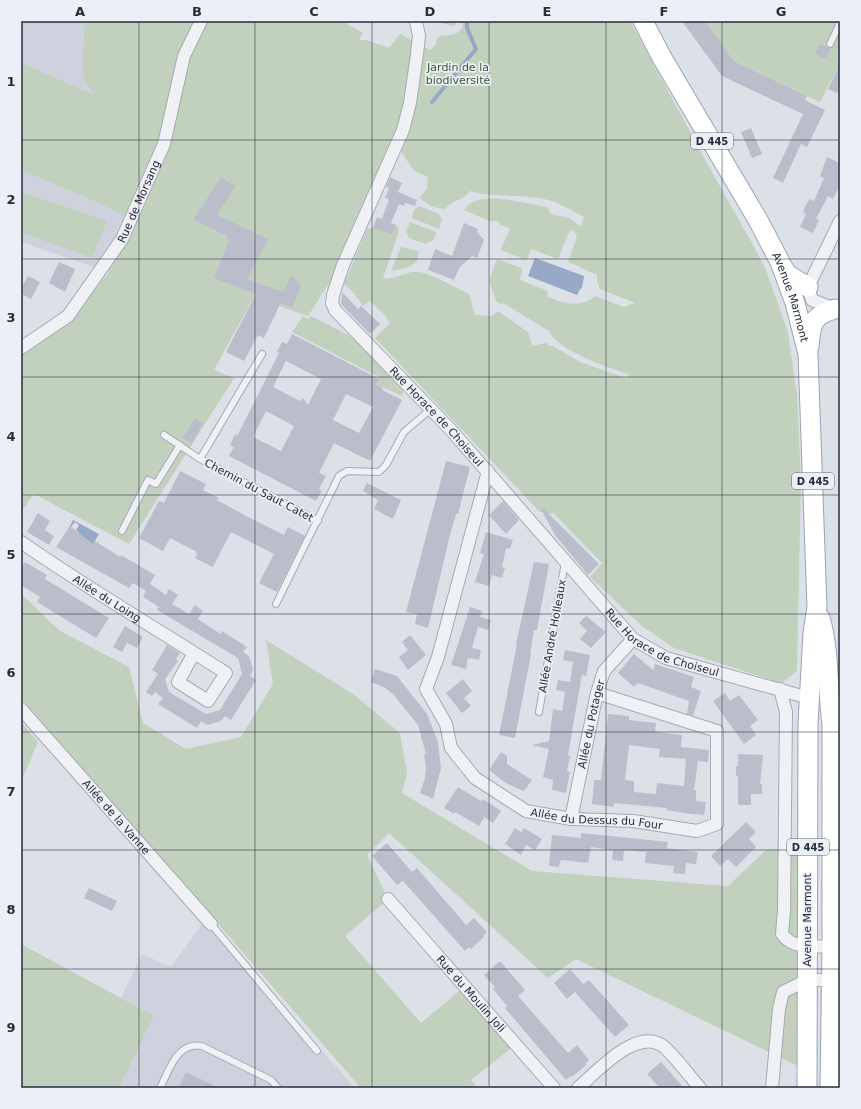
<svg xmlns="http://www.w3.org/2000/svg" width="861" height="1109" viewBox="0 0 861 1109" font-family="'DejaVu Sans',sans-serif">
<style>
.built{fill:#ced2dc}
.green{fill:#c1d1bd}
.water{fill:#96aac8}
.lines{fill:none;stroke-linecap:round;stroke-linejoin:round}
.stream{stroke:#96aac8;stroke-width:4}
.building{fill:#babeca;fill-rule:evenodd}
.service-casing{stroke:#a5aab4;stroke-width:8}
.minor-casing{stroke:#a5aab4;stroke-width:14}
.primary-casing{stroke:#9ca3b3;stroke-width:21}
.service{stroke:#eff1f5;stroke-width:6}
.minor{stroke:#eff1f5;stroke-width:12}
.primary{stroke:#fff;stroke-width:19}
.grid{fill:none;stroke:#262c3d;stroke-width:1;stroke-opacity:0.55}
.labels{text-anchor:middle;stroke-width:3.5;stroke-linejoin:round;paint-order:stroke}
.shield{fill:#eceff5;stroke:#616674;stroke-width:1}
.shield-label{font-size:10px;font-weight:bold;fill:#262c3d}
.park-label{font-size:11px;fill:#375933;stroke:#eceff5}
.street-label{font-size:11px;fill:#262c3d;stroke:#eceff5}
.neatline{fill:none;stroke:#262c3d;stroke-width:1.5}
.grid-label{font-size:13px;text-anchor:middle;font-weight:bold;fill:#262c3d}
</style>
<rect width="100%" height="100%" fill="#dce0e7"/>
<!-- built -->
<path class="built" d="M21,21H198L157,153L102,270L21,242Z
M205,920L355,1088H119L154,1016L121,998L142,954L171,967Z"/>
<!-- green -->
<path class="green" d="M86,21H342L363,33L359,40H367L389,48L400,34L430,50L436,45V41L440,36C451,34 452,38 462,29L463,21H630L713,174L753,245L766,270L788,332L797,396L801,477L797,671L783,682H777L674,648L642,626L590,577L602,563L554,514L540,512L375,338L390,323L384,314L370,301L363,306L355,294L344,284L367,229L373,228L392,235L396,225L399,228L398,234L383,278C395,281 407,270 419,272C432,274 456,288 469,294L475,315L492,316L498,311L528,332L532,346L547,343L549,346H553L580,362L628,379V374C607,367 558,351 549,331L503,303L501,304L496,301L489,281L497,259L521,268L522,272L520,280L548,291L547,296C561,304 582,308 595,296L624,307L635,303L600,289L597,281V275L568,262L577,237L574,231L570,230L558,259L531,249L527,259H524L501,250L510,228L500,225V223L494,220L492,222L464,210C477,187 527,205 547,207L549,209L550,214L570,218L578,225L581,226L584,217C571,210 558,202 544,199C520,194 495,198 470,191C465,200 452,200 445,209C437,209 424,204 420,197L427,189L428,177L414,171L394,141L333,277L308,316L254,297L214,370L234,378L129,544L34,494L21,512V348L68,316L107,275L135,221L100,203L21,170V63L94,95L83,76L84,29Z
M432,21H456L455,26Z
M705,21H840V64L820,102L734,61Z
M21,192L107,221L92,258L21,232Z
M419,206L439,214L442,220L439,229L412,218L414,210Z
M410,222L436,232L434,240L426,244L409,238L406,232Z
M401,247L418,251C420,267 404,269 391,271Z
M303,316L308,319L311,316L354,338L404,389L402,396L376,384L379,377L292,332Z
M21,594L60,631L129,667L143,723L186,749L241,737L273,684L266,640L353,694L400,733L407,773L402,793L532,871L728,886L766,850L803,847L802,1068L576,959L548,978L389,833L367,855L388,899L345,936L421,1023L464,987L515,1045L471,1080L478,1088H361L21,698Z
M21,722L38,742L21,782Z
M21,944L154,1016L119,1088H21Z"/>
<!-- water -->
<path class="water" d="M535,258L584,276L582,288L580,289L577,295L528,276Z
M73,520L99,534L84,559L73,541L79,532L76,530L79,525L75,522L71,527L70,526Z"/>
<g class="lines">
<!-- stream -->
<path class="stream" d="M432,102L476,49L467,28V21"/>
</g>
<!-- building -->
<path class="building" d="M682,21H705L734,61L807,96L805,100L825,110L807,147L801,144L783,183L773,178L803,114L722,76Z
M820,44L830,49L826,59L815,54Z
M840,64V87L837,93L828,89Z
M751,128L762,154L752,158L741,132Z
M827,157L840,163V185L833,199L828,196L816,219L819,220L813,233L800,227L806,214L803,212L809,199L814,201L824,178L820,176Z
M221,177L235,186L217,215L268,239L247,279L283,292L292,275L301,286L292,307L280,303L277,311L264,338L258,335L244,361L226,352L256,294L214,278L229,240L226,239L228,236L193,220Z
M390,177L402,183L398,192L417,200L415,206L405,203L404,206L399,204L391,223L396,225L392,235L373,228L377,217L382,219L389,199L385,198L389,188L386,187Z
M464,223L478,229L477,232L484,240L477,258L472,256L459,268L454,280L428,270L435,249L452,256Z
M59,262L75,269L65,292L49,283Z
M28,276L40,282L31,299L21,294V289Z
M342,292L358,309L361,306L380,324L370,334L341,304Z
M292,334L379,379L376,384L383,388L382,390L402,400L370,461L334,443L319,473L326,476L319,489L322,491L316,501L229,456L234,447L230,445L235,434L237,436L279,353L277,352L282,342L287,344ZM286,361L321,379L308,405L303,398L300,401L273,387ZM346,394L373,407L359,433L333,420ZM266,411L294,426L281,451L253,437Z
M195,418L203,423L192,443L183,438Z
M446,461L470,467L458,514H456L450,535L428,628L415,624L417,614L406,612Z
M180,471L206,484L203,490L219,498L217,500L250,518L284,535L288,527L305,536L277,592L259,583L274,554L231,532L213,567L195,558L197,552L170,538L163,551L139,538L159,501L164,503Z
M367,483L401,500L393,519L374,509L378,500L363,491Z
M503,501L519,520L506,534L489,515Z
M543,508L599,564L588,575L555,535L541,509Z
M38,513L50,521L45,530L54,536L49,545L27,532Z
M70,526L93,544L95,541L120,557L121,555L155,575L150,584L166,595L169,589L178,595L172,604L189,614L195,605L203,611L198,619L220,634L222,631L247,647L243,652L249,656L253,670L250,676L256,680L231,720L225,716L221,721L207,725L201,721L197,728L158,704L163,698L157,694L156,691L152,696L146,692L158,674L152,670L167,645L180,653L176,659L178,661L165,679L169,692L206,714L220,710L242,674L238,658L157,610L159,607L143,597L146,591L133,583L129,588L56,547Z
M486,532L513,540L510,549L506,548L502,567L505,568L502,578L492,575L489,586L475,582L484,554L480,553Z
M25,562L47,575L45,579L109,618L96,638L37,602L40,597L21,585V568Z
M534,562L549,564L537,630H534L530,654H531L515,738L499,735L517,644H516Z
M470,607L482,611L480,617L491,620L488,630L478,627L472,648L481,650L479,660L468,658L466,669L451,665Z
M586,616L606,632L591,648L580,639L587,631L579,623Z
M125,626L143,637L137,648L127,643L122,652L113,647Z
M410,635L426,655L408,670L399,657L408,650L402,642Z
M565,650L590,655L586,676L582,675L578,697L568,755L570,756L567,771L570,772L566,793L552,790L553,780L543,777L549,749L532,745L549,741L553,709L562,711L565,692L556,690L558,680L570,682L573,662L563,660Z
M634,654L653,670L655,664L694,677L691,687L701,691L693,716L687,714L689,701L638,683L634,687L618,673Z
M375,669L397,676L427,714L438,742L441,768L433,799L420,793L425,778L426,768L424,754H426L418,725L393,694L384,687L371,682Z
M463,679L472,691L464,698L471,706L462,713L446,693Z
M725,693L730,701L739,695L758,720L750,726L756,735L744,744L713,701Z
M608,714L629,716V720L656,723L655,732L682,735L681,747L709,750L708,762L698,761L694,790H696V801L706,802L704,815L683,813L667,810V808L635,805L614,803V807L592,804L594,780H601ZM629,745L660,749L659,757L686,759L684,786L657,783L656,794L634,792V781L625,780Z
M501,752L507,756V764L532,780L524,791L506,783L489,770Z
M738,754L763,755L760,784H762V794H751V805H738V776H736V766H738Z
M458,787L481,801L483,799L501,811L493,823L484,817L479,826L455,812L454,814L444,808Z
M746,822L756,832L749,839L756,847L736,867L728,859L720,866L711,856Z
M515,828L521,832L524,828L542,839L535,850L526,845L521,855L505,844Z
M581,833L668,842L667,848L698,852L696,864L686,863L685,874L673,873L674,866L645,863L646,852L624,850L623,861L612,860L613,850L591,847L588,863L562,860L560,861L559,867L549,866L552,835L581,838Z
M387,843L412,872L417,868L466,925L474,918L487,932L483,936L484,937L471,949L469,947L465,951L403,881L397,885L372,856Z
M89,888L117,901L112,911L84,898Z
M500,961L525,990L518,996L568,1053L577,1045L589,1060L585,1064L586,1065L572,1077L571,1076L566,1080L505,1008L507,1006L493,989L495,987L484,975Z
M570,969L583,984L589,980L629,1025L615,1037L575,992L567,999L554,983Z
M661,1062L684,1088H660L647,1074Z
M186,1072L219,1088H178Z"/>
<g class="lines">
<!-- service casing -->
<g class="service-casing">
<path id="service" d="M830,44L840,23
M262,354L200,459L318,521
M164,435L200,459
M122,531L148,480L156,484L180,445
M276,604L339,476L347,471L379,472L386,465L404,432L431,409
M539,712L565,562
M211,924L317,1051
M160,1088C169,1071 177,1041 202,1046L271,1080L278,1088"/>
</g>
<!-- minor casing -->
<g class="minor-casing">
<g id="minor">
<path id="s1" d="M416,21L419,36L417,54L410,103L403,130L343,265L333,295L332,303L335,310L451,430L633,639L666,658L809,698"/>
<path d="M835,309L812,300L808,287L840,221"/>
<path id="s2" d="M21,348L68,316L122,239L164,144L184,56L201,21"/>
<path id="s3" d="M488,471L438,657L426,689L446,724L451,748L475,778L526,811L571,819L633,821L697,831L717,824V731L597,693"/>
<path id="s4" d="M21,542C87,588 157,629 226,673L208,701L178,682L194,653"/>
<path d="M780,689L786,712L784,911L782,934C793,951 821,946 839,946"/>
<path id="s5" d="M21,709L211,924"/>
<path id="s6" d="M571,819L597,693L604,671L633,639"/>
<path id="s7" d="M388,899L554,1088"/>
<path d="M578,1088C597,1072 636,1027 663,1046C673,1054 691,1078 700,1088"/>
<path d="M772,1088L779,1009L783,992L807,980H838"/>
</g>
</g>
<!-- primary casing -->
<g class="primary-casing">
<g id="primary">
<path id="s8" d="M643,21L661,56L758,220L780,262L795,303L808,354L817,607L813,633L808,723L807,1088"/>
<path d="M782,266L788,275L808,287"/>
<path d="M809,347C811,324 811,316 835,309"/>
<path d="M820,618C830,652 827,689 832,724V946L830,1088"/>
</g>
</g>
<!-- service -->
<use href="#service" class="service"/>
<!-- minor -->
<use href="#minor" class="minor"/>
<!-- primary -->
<use href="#primary" class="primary"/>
</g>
<!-- grid -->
<path class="grid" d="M139,21V1088M255,21V1088M372,21V1088M489,21V1088M606,21V1088M722,21V1088M21,140H840M21,259H840M21,377H840M21,495H840M21,614H840M21,732H840M21,850H840M21,969H840"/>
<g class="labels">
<!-- shield labels -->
<g class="shield">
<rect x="691" y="133" width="42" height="16" rx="3"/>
<rect x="792" y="473" width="42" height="16" rx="3"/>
<rect x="787" y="839" width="42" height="16" rx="3"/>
</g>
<g class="shield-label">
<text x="712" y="145">D 445</text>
<text x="813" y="485">D 445</text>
<text x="808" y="851">D 445</text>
</g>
<!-- park labels -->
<g class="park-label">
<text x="458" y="71">Jardin de la<tspan x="458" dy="13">biodiversité</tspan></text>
</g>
<!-- street labels -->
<g class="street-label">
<text dy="4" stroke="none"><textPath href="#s2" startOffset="192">Rue de Morsang</textPath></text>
<text dy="4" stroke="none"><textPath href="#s8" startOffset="314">Avenue Marmont</textPath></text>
<text dy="4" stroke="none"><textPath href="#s1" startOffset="453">Rue Horace de Choiseul</textPath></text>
<text transform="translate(259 490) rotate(28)" y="4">Chemin du Saut Catet</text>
<text dy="4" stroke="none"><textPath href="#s4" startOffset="103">Allée du Loing</textPath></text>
<text transform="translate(552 636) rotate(-80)" y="4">Allée André Holleaux</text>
<text dy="4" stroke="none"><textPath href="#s1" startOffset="777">Rue Horace de Choiseul</textPath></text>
<text dy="4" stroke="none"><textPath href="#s6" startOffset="97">Allée du Potager</textPath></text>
<text dy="4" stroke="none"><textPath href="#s5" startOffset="144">Allée de la Vanne</textPath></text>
<text dy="4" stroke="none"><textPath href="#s3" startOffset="462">Allée du Dessus du Four</textPath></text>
<text transform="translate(807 920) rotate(-90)" y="4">Avenue Marmont</text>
<text dy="4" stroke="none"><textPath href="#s7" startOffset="126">Rue du Moulin Joli</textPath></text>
</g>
</g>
<!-- border -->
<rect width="861" height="1109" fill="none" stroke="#eceff5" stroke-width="44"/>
<rect x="22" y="22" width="817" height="1065" class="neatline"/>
<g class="grid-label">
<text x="80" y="16">A</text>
<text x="197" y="16">B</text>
<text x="314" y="16">C</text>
<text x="430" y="16">D</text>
<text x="547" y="16">E</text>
<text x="664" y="16">F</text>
<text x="781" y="16">G</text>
<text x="11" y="86">1</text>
<text x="11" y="204">2</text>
<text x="11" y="322">3</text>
<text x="11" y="441">4</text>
<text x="11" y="559">5</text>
<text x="11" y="677">6</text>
<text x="11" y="796">7</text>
<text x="11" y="914">8</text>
<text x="11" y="1032">9</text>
</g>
</svg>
